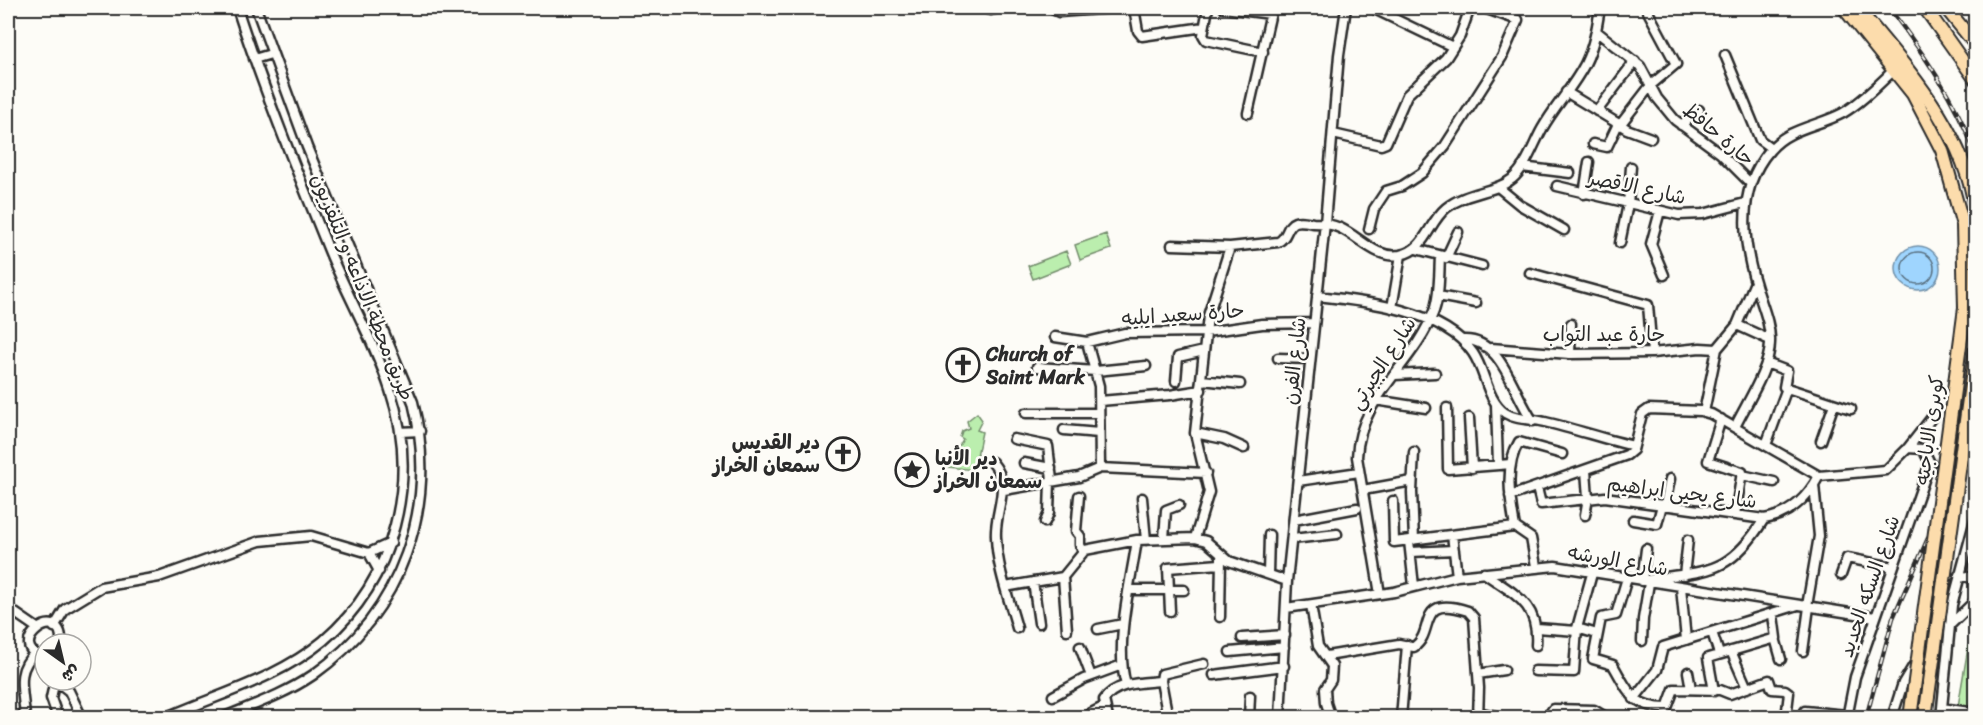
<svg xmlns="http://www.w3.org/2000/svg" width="1983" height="725" viewBox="0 0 1983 725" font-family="Sriracha,'Playpen Sans Arabic',sans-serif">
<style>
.green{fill:#bbeeae;stroke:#738c6c;stroke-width:1.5}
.water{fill:#9fd5fe;stroke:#7191aa;stroke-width:1.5}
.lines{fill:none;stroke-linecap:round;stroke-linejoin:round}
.shore{stroke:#596f7f;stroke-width:1.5}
.minor-casing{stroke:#2b2b2b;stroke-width:13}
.highway-casing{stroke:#2b2b2b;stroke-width:16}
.minor{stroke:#fdfcf7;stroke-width:8}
.highway{stroke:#fcdcac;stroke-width:12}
.rail-casing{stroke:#2b2b2b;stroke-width:4.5}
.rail{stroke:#fdfcf7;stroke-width:2;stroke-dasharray:7;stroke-linecap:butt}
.highway-bridge-casing{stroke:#2b2b2b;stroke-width:16;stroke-linecap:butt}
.highway-bridge{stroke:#fcdcac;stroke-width:12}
.labels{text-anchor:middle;stroke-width:5;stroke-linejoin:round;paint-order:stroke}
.street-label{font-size:20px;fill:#2b2b2b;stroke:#fdfcf7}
.poi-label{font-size:20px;font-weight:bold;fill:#2b2b2b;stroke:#fdfcf7;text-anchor:start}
</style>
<rect width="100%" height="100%" fill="#fdfcf7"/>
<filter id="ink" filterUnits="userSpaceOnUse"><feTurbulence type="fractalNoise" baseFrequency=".0167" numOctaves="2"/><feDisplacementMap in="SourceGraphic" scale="12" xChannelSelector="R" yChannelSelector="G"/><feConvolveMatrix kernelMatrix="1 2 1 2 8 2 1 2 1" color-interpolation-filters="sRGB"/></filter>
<g filter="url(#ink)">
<!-- green -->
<path class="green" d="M1106,234L1111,249L1080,260L1075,245Z
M1066,251L1071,264L1033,279L1028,266Z
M977,413L982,420L977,430L982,432L974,470L947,467L963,439L960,437L962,431L969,428L967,421Z
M1975,607V717L1956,718Z"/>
<!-- water -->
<path class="water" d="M1896 268a22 22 0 1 1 44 0a22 22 0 1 1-44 0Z"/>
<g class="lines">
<!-- shore -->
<path class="shore" d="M1902 268a16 16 0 1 1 32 0a16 16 0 1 1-32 0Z"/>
<!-- minor casing -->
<g class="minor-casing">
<path id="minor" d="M982,8L991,10L1000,8
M1050,8L1059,12L1115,8
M1134,8L1138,31L1142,36L1204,27
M1208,8L1203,35L1206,40L1263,52
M1224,8L1271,14
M1372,8L1453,47
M1596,31L1640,66L1657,98L1675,120L1720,153L1750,183
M1725,55L1760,140L1771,148
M254,59L271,54
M1566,92L1627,129L1651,138
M1597,111L1635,61
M1248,113L1272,8
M1620,125L1651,85L1676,64L1646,8
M1681,125L1699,110
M1333,134L1381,145L1386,143L1407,95L1446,58L1460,36L1470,8
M1593,144L1607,147L1618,124
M1522,167L1570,173
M1557,186L1679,215L1703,214L1745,203
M1498,187L1520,205L1564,230
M1584,194L1589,162
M1660,211L1651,244L1664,275
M1369,229L1374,209L1386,191L1402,186L1422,173L1445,146L1502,57L1518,20L1484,8
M1620,243L1628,204L1631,167
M1172,245L1230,247L1278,242C1288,238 1286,225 1295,222C1300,220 1308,222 1313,223C1322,223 1331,224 1340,228C1360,237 1376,259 1400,255C1426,250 1428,223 1446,208C1467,191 1495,193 1512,179C1527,166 1533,145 1542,129C1555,106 1573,87 1585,64C1594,46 1597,27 1600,8
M1416,249L1482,266
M1446,258L1458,232
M1530,273L1648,305L1652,353
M1317,296C1365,301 1444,310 1473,353C1486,372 1486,399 1505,413C1518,421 1531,418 1545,422C1575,429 1604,439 1634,446
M1438,296L1476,303
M1392,308L1401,255
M1737,325L1770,340
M1055,337L1087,342L1125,333L1206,332L1262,324L1314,323
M1462,340C1502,337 1512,392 1533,421
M1087,342L1099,386L1100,468
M1491,348L1570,354L1652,353L1700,348L1717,349
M1570,354L1571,324
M1278,358L1310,359
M1766,363L1787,371L1784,387L1851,409
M1037,367L1096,371L1146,366
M1395,375L1435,373
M1202,380L1240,384
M1176,381L1178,357L1204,351
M1375,400L1426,408
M1100,401L1170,395L1201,390
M1496,404L1498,465
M1447,408L1448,469L1511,464
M1704,412L1717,349L1737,325L1755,282
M1026,413H1099
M1469,418L1472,468
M1721,419L1708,461L1742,472L1735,515
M1735,427C1746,404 1770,368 1770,343C1771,324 1761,303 1756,285C1742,240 1737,188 1770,150C1788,128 1819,126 1843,113C1862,102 1879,84 1895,69
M1064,430L1099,433
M400,432L420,431
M1195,433L1224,439L1244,448
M1014,439L1048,446L1052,480
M1821,441L1834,404
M1766,445L1787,388
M1414,452L1412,492L1414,540
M992,462C1013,486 994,510 996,537C997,568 1009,599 1017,628
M1024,463L1051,468
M1742,475L1774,482
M1819,476L1886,470L1908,448L1933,416
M1298,481L1359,472
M1537,488L1541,504L1605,497L1764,519C1790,515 1807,498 1819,476
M1004,490L1079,477L1100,468L1206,473
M1363,490L1412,481
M1079,496L1076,531L1080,536V545L1083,551
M1510,496L1627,455L1633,450L1642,414L1649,409L1701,411L1711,414L1819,476
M1142,498L1146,540
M1393,501L1394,542L1515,527
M1665,505L1670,479
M1585,515L1588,498L1586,470
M1294,520L1357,508
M1633,520L1657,524L1662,505
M1045,522L1049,513L1050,481
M1452,535L1457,576
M1195,538L1209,492L1195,433L1208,316L1230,247
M1164,539L1166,510L1179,505
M1292,539L1337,534
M1409,541L1414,586
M1646,549L1642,581C1704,569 1727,579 1764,519
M1411,552L1454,550
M369,553L379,571
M1536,566L1531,538L1515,527C1510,500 1504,466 1519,442L1562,454
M1484,573C1515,595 1539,603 1536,645
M1268,574L1269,535
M1684,575L1688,540
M1841,575L1847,558L1893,567
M1959,575L1976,579
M1063,577L1067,630
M1627,578L1616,615L1601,618L1593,659L1613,665C1629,692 1632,707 1667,708L1674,689L1720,690L1730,694L1769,680L1772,689L1785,690L1789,693L1786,718
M1033,582L1039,623
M1005,587L1063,577L1085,550L1137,540L1195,538L1206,541L1229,561L1287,581
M1681,587L1686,640
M1130,590H1184
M1380,594L1357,457C1359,397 1414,365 1434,311C1440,294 1439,274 1440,256
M1311,605L1318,646L1332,666L1331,680L1325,689L1326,703L1331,718
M1807,606L1819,536L1814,485
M8,608L37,628
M1286,608L1394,592L1457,576L1555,566L1875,617
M1170,611L1168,568L1220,564
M1220,617L1221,558
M1950,625L1976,600
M54,627L65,609L101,587L159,577L260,541L311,536L369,553L391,543
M1537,628L1577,631
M1577,628L1597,634
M1098,629L1123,624
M1712,632L1719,654
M1242,638L1285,635
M1775,638L1781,659
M1642,641L1643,619L1649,583
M1080,647L1091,676
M1731,651L1747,688
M1803,651L1809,607
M1230,652L1284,647
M1327,656L1399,644L1414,647C1436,632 1415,594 1468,611L1474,618L1479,688L1478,718
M45,657C0,647 64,598 61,644
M1535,671L1574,672L1577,628L1593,570
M1688,672L1691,689
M1478,674L1504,670
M1214,675L1284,666
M55,680L69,691L82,718
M55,680L51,698L58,718
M1126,685C1114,644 1131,582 1137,540
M1714,691L1708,658L1776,638L1773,615
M1053,696L1084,679L1122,665
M1634,699L1657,670L1663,647L1798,605
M1942,708L1976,713
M1805,711L1847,715
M1478,712L1505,718
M1091,713L1105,706
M25,718C24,692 14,672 35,653
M165,718C219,694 277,679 323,641C395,580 420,479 390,390C375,343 349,299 330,253C297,172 264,91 237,8
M222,718C253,705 285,694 313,675C402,612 439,506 413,402L307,147L256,8
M1108,718L1104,700C1115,682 1143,683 1161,681
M1168,718L1161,681L1162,674L1204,664
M1249,718L1250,696
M1280,718L1287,581L1325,223L1339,55L1346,8
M1401,718L1407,645
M1547,718L1553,709L1594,710L1607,718
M1847,718L1855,677L1930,463L1923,449L1908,448
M1892,718L1903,683L1915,663
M1941,718L1952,605L1976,516"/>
</g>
<!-- highway casing -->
<g class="highway-casing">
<path id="highway" d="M1844,8L1913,94L1942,150
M1857,8C1908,70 1964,129 1976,212
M1925,8L1976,80
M1946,8L1976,45"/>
</g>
<!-- minor -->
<use href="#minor" class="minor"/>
<!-- highway -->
<use href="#highway" class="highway"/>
<!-- rail casing -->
<g class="rail-casing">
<path id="rail" d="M1889,8C1926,57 1953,96 1976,154
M1866,718L1893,618L1971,440L1976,424"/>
</g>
<!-- rail -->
<use href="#rail" class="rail"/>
<!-- highway-bridge casing -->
<g class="highway-bridge-casing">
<path id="highway-bridge" d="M1910,718L1965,308L1963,225L1942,150
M1925,718L1976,348"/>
</g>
<!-- highway-bridge -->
<use href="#highway-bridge" class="highway-bridge"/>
</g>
</g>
<!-- icons -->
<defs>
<g id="church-ring" transform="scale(1.725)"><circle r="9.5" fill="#fdfcf7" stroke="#2b2b2b" stroke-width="1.5"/><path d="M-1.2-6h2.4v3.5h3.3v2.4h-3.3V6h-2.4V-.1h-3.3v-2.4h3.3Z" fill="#2b2b2b"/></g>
<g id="sight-ring" transform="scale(1.725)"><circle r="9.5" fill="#fdfcf7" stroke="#2b2b2b" stroke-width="1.5"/><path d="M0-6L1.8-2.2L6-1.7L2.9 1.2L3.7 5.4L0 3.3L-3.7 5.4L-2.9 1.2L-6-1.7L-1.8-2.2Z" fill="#2b2b2b"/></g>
</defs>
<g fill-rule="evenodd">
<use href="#church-ring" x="963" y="365"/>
<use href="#church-ring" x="843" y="454"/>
<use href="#sight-ring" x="912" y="470"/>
</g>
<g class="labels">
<!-- street labels -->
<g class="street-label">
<text transform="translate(1719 134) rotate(40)" y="7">حارة حافظ</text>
<text transform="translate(1637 187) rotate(12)" y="7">شارع الاقصر</text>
<text transform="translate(363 287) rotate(68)" y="7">طريق محطة الاذاعه و التلفزيون</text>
<text transform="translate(1183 314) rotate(-4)" y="7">حارة سعيد ايليه</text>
<text x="1604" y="341">حارة عبد التواب</text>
<text transform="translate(1294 361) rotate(-84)" y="7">شارع الفرن</text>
<text transform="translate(1382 363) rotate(-57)" y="7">شارع الجبرتي</text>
<text transform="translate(1929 430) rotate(-82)" y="7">كوبرى الاباجيه</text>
<text transform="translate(1682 492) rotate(7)" y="7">شارع يحيى ابراهيم</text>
<text transform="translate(1618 560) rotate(10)" y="7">شارع الورشه</text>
<text transform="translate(1869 586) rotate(-71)" y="7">شارع السكه الحديد</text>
</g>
<!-- poi labels -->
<g class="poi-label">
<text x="986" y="361">Church of<tspan x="986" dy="23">Saint Mark</tspan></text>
<text x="820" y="449" text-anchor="end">دير القديس<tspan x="820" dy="23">سمعان الخراز</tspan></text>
<text x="935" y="465">دير الأنبا<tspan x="935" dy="23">سمعان الخراز</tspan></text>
</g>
</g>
<!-- margin -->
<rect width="1983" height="725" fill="none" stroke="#fdfcf7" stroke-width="30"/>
<rect x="15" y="15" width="1953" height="695" fill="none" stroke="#2b2b2b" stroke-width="2" filter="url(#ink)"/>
<!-- north arrow -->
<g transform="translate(63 662) rotate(146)"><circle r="28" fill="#fdfcf7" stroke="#a9a8a5" stroke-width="1.5"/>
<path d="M0-4.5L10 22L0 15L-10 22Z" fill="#2b2b2b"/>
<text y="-9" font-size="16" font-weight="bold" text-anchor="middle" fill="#2b2b2b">ش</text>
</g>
</svg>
